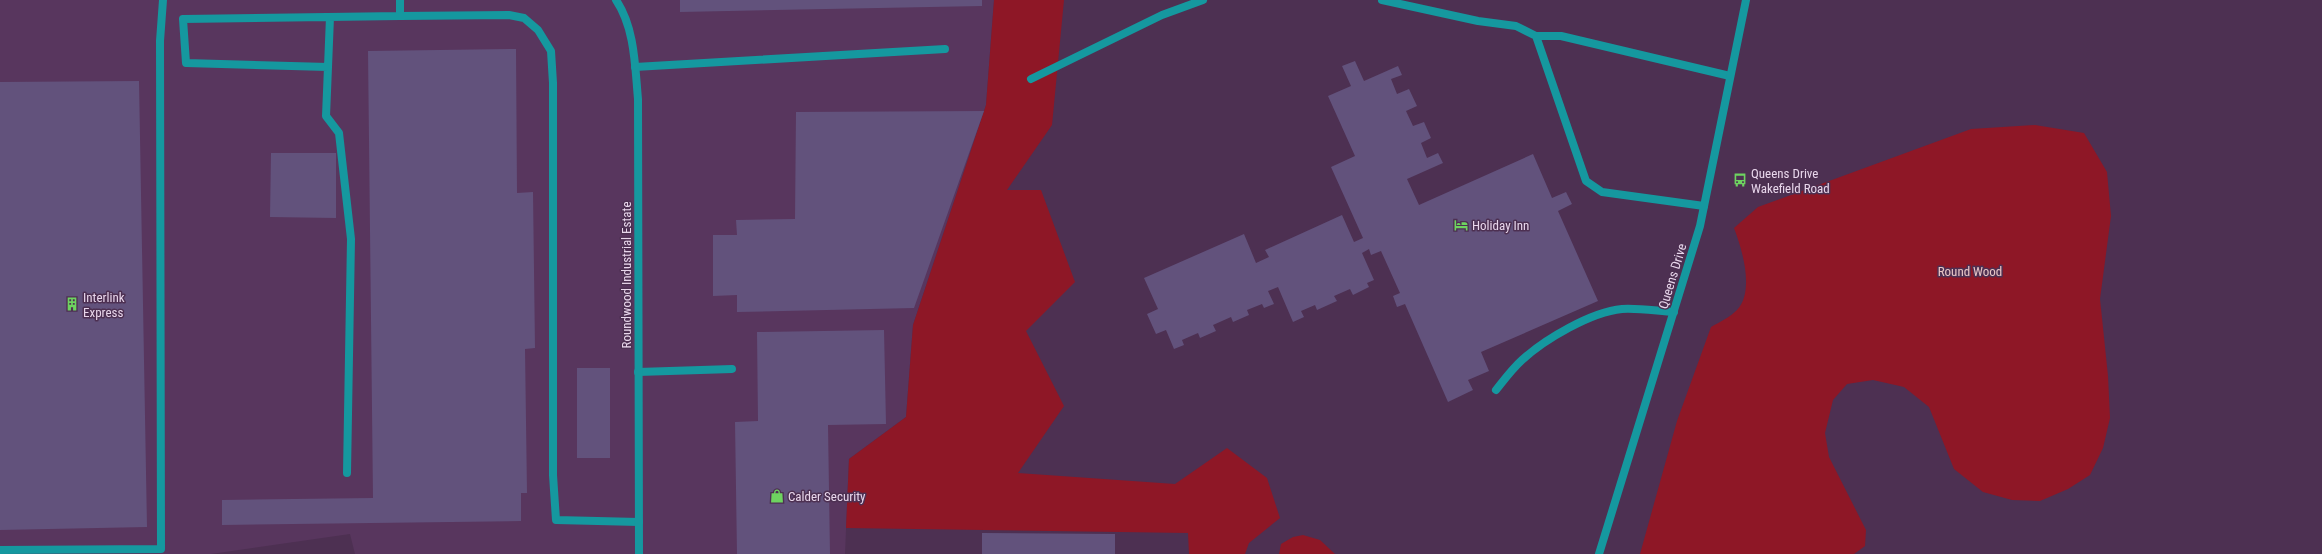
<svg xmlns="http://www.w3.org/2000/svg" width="2322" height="554" viewBox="0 0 2322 554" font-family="'Roboto Condensed',sans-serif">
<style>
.built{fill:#58365e}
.green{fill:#8e1726}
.building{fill:#62527c}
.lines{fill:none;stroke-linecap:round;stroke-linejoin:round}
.service{stroke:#15989f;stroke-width:8}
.minor{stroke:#15989f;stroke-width:8}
.tertiary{stroke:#15989f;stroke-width:8}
.labels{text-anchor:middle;stroke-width:3;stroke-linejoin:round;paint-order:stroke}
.poi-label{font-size:13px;fill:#e8d6eb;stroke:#4d3052;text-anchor:start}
.park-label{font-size:13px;fill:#eac7c6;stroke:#4d3052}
.street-label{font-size:13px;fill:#e8d6eb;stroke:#4d3052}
</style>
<rect width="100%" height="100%" fill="#4d3052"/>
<!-- built -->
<path class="built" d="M0,0H994L986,105L913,325L906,417L849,459L845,554H355L350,534L211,554H0Z"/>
<!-- green -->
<path class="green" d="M994,0H1064L1052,125L1007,190H1041L1075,282L1026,331L1064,406L1018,473L1175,484L1227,448L1267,478L1280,518L1249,543L1245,554H1189L1188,533L846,528L849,459L906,417L913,325L986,105Z
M2035,125L2084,133L2107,172L2111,216L2100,299L2108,376L2110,418L2103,448L2090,475L2068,489L2040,501L2012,500L1983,492L1954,469L1929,407L1904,387L1873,380L1847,384L1833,400L1825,433L1829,457L1866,530L1865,546L1854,554H1640L1677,421L1711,327C1720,322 1730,317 1737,310C1755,291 1742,249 1734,228L1758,207L1971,129Z
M1303,535L1320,540L1335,554H1279L1281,544L1293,537Z"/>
<!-- building -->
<path class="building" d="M680,0H982V6L680,12Z
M516,49L517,193L533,192L535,348L525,349L527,493H521V521L222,525V500L373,498L368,51Z
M1355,61L1364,81L1398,66L1402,75L1391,79L1397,94L1409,89L1417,106L1406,111L1413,126L1424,122L1431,138L1421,143L1427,158L1438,153L1443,163L1407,179L1419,205L1533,154L1552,198L1566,192L1572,204L1558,211L1598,301L1481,352L1489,371L1468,380L1473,390L1448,402L1405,304L1397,307L1393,296L1400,293L1381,251L1371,255L1369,249L1362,253L1374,280L1367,283L1369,287L1353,295L1350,289L1334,296L1337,301L1317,310L1315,305L1301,311L1304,317L1293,322L1278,287L1268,291L1274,304L1264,308L1262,304L1247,310L1249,315L1233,322L1231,317L1213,325L1216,331L1200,338L1198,333L1182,340L1184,345L1174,349L1166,330L1156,334L1147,314L1158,309L1144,278L1244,234L1256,263L1269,257L1265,250L1342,215L1354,242L1363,238L1331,167L1355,156L1328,96L1351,86L1342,66Z
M139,81L147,527L0,530V82Z
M984,111L914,308L737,312V295L713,296V235H737L736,220L795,219L796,112Z
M271,153H336V218L270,217Z
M884,330L886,424L828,425L830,554H737L735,422L758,421L757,332Z
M577,368H610V458H577Z
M982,533L1115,534V554H982Z"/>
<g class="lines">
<!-- service -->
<path class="service" d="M400,0V16L509,15L524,18L538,30L551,51L553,83V475L556,520L639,522
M1382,0L1478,21L1516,26L1536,36H1561L1730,76
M1536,36L1586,181L1602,192L1704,206
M328,67L330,17
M635,67L945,49
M1031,79L1162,15L1203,0
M638,372L732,369
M1496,390C1504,380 1512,369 1522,360C1545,339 1591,312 1622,309C1639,308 1657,311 1674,312
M347,473L351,239L339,133L326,116L328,67L186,63L183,19L400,16
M0,550L161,549L160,41L163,0"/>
<!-- minor -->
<path class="minor" d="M616,0C635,28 635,67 638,99L639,554"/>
<!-- tertiary -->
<path class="tertiary" d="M1599,554L1700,226L1746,0"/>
</g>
<!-- icons -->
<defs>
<g id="bus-bare" transform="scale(1.08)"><path d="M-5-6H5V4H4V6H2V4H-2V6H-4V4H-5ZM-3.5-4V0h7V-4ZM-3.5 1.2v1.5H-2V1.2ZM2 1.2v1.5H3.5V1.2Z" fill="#6ed360" stroke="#4d3052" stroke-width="2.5" paint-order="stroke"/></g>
<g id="hotel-bare" transform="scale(1.08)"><path d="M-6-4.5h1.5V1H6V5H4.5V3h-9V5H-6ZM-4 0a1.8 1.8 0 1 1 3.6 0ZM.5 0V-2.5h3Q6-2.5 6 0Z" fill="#6ed360" stroke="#4d3052" stroke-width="2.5" paint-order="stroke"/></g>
<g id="building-bare" transform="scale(1.08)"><path d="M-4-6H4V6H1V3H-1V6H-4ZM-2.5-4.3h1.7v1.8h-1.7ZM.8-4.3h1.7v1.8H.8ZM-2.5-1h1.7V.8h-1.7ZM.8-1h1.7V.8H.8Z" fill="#6ed360" stroke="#4d3052" stroke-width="2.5" paint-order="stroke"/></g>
<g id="shop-bare" transform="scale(1.08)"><path d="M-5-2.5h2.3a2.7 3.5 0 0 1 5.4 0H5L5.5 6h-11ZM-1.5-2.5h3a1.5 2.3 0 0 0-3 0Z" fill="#6ed360" stroke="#4d3052" stroke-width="2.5" paint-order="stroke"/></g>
</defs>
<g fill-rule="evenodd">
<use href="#bus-bare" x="1740" y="180"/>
<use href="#hotel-bare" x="1461" y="225"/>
<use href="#building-bare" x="72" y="304"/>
<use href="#shop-bare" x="777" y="496"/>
</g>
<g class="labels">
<!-- poi labels -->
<g class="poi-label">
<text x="1751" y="178">Queens Drive<tspan x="1751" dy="15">Wakefield Road</tspan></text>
<text x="1472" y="230">Holiday Inn</text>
<text x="83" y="302">Interlink<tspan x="83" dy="15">Express</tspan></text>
<text x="788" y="501">Calder Security</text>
</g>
<!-- park labels -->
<g class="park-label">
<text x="1970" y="276">Round Wood</text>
</g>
<!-- street labels -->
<g class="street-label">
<text transform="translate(626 275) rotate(-90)" y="5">Roundwood Industrial Estate</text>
<text transform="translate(1672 276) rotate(-73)" y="5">Queens Drive</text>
</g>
</g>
</svg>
